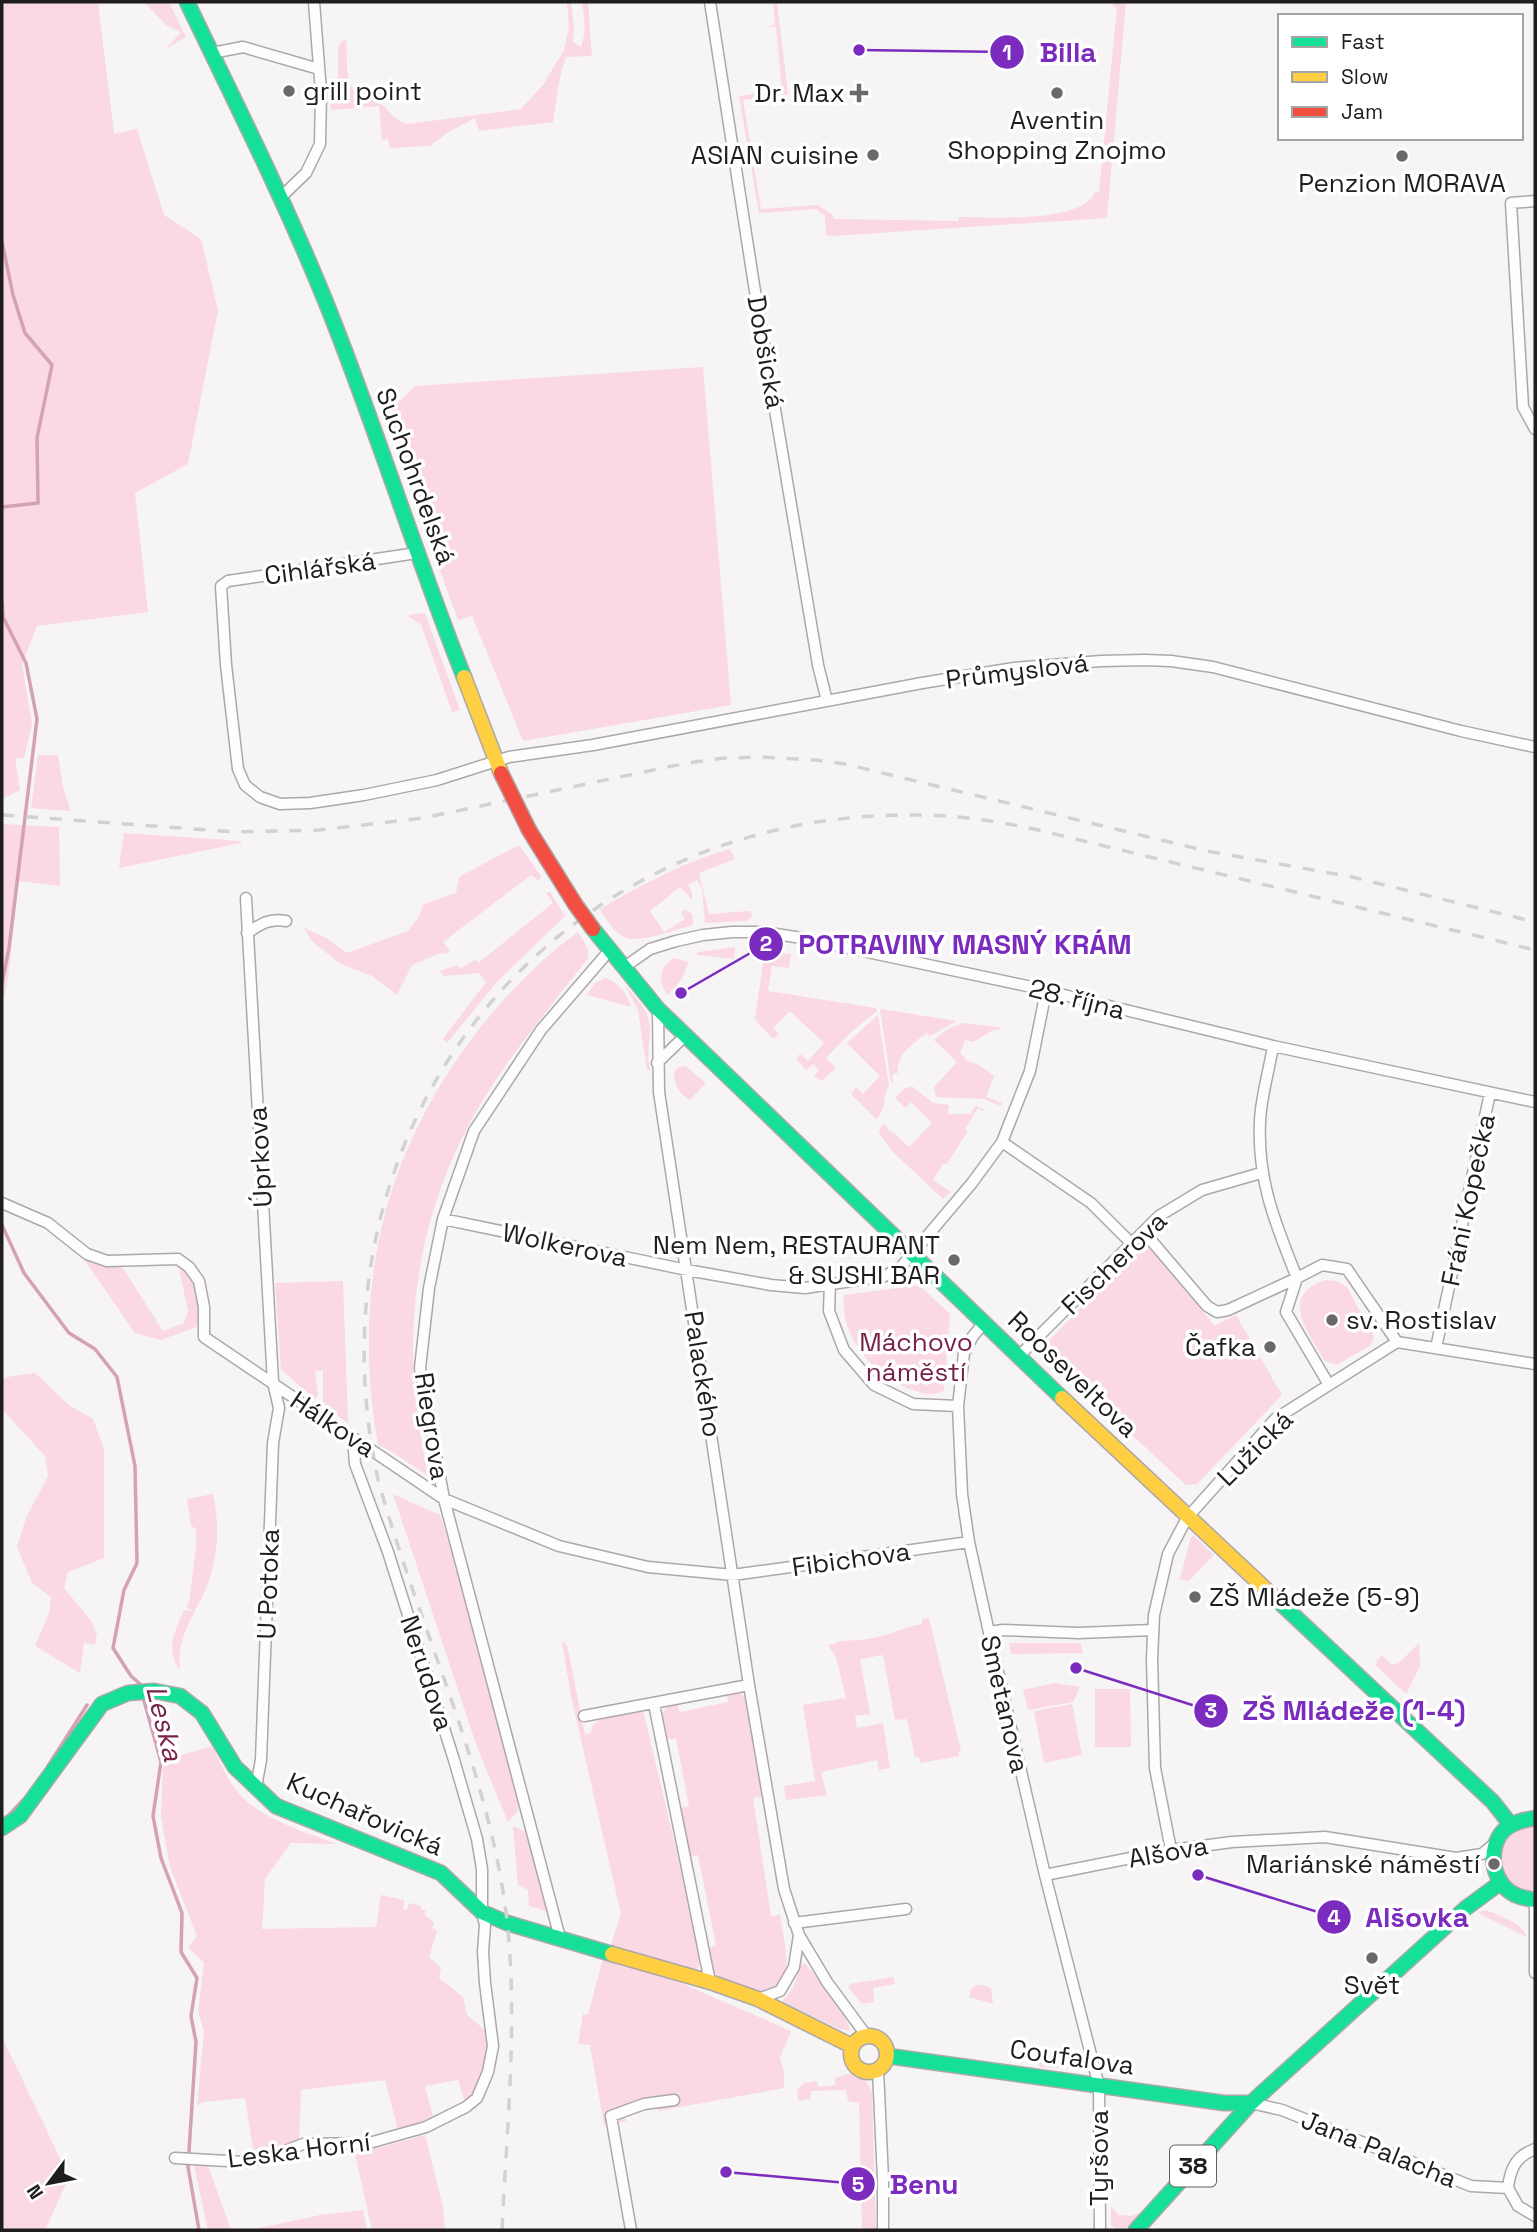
<svg xmlns="http://www.w3.org/2000/svg" width="1537" height="2232" viewBox="0 0 1537 2232" font-family="'Space Grotesk',sans-serif">
<style>
.green{fill:#fad8e4}
.lines{fill:none;stroke-linecap:round;stroke-linejoin:round}
.stream{stroke:#d5a1b7;stroke-width:3.5}
.street-casing{stroke:#aba8a9;stroke-width:13}
.fast-casing{stroke:#aba8a9;stroke-width:17}
.slow-casing{stroke:#aba8a9;stroke-width:17}
.jam-casing{stroke:#aba8a9;stroke-width:17}
.street{stroke:#fefdfe;stroke-width:10}
.fast{stroke:#16e098;stroke-width:14}
.slow{stroke:#ffcf43;stroke-width:14}
.jam{stroke:#f24e42;stroke-width:14}
.rail{stroke:#d2d2d2;stroke-width:3.5;stroke-dasharray:12 12;stroke-linecap:butt}
.jam-bridge-casing{stroke:#aba8a9;stroke-width:17;stroke-linecap:butt}
.jam-bridge{stroke:#f24e42;stroke-width:14}
.poi-dot{fill:#6b6869;stroke:#fff;stroke-width:2.5}
.labels{text-anchor:middle;stroke-width:7;stroke-linejoin:round;paint-order:stroke}
.shield{fill:#fff;stroke:#626162;stroke-width:2}
.shield-label{font-size:24px;font-weight:bold;fill:#1f1d1e}
.poi-label{font-size:26px;fill:#1f1d1e;stroke:#fff;text-anchor:end}
.street-label{font-size:26px;fill:#1f1d1e;stroke:#fff}
.park-label{font-size:26px;fill:#751f4a;stroke:#fff}
.water-label{font-size:28px;font-style:italic;fill:#78224c;stroke:#fff}
.leader{fill:none;stroke:#7b2cbf;stroke-width:2.5}
.callout-dot{fill:#7b2cbf;stroke:#fff;stroke-width:2.5}
.mark-label{font-size:21px;text-anchor:middle;font-weight:bold;fill:#fff}
.callout-label{font-size:28px;text-anchor:middle;font-weight:bold;fill:#7b2cbf;stroke:#fff;stroke-width:7;stroke-linejoin:round;paint-order:stroke}
</style>
<rect width="100%" height="100%" fill="#f7f4f5"/>
<!-- green -->
<path class="green" d="M2,2H98L114,134L137,129L164,215L201,239L218,310L188,464L135,493L148,612L37,626L22,664L32,724L24,758H15L20,790L2,799Z
M144,2H169L186,37L167,48L181,32L166,25Z
M567,2H571L574,26L573,42L581,47C587,32 584,17 582,2H588L592,56L566,57C558,78 557,99 553,122L479,131L475,118L447,133L430,146L390,148L388,139L382,140L379,106L331,110L330,100L338,80V48L341,42L346,40C348,57 343,88 361,97C368,100 375,99 381,104C391,112 395,121 408,124L521,109L543,85L564,50L569,28Z
M773,2H777L788,94L743,100L761,209L818,205L833,215L834,219L958,221L959,217C988,217 1082,224 1095,192H1099L1117,8L1113,6V2H1126L1107,218L833,236L826,235L825,215L819,212L818,209L759,213L739,96L782,90L776,27H765L775,25Z
M703,367L731,705L523,741L472,616L458,620L384,416L415,386Z
M425,613L460,710L452,712L421,624L409,617V615Z
M38,755H58L63,787L71,811L31,808Z
M2,824L59,827L60,886L19,881L8,977L2,1007Z
M124,833L241,841V843L119,868Z
M519,845L541,876L539,881L531,875L443,942L450,951L446,954L441,953L412,965L397,995L372,976L339,963L312,941L304,928L326,938L347,953L408,931L418,918L424,904L456,893L459,877Z
M730,849L735,859L699,873L709,914L749,911L753,916L746,921L705,923L702,888L697,880L688,885L692,892V900L680,887L650,911L664,932L685,919L681,912L685,910L692,914L693,925C677,929 641,943 626,938C615,934 606,919 600,909C641,885 684,862 730,849Z
M550,892L565,916L496,983L447,1043L443,1039L486,982L479,973L444,976L440,971L457,965L460,968L476,960L478,963L553,903L546,893Z
M578,932L588,949V958C550,1008 507,1057 476,1112C430,1192 408,1285 414,1377C416,1410 422,1443 428,1476L389,1450L378,1445C365,1370 365,1292 384,1218C411,1109 488,998 578,932Z
M735,947L734,959L697,955L698,952Z
M765,951L791,954L789,968L772,966L768,991L876,1008L877,1011L851,1032L826,1058L836,1068L822,1081L814,1076L819,1070L813,1064L806,1070L796,1059L800,1054L808,1061L824,1043L790,1011L773,1028L779,1034L774,1039L760,1026L755,1018Z
M674,958L689,962L681,980L668,995C657,982 659,966 674,958Z
M605,978C617,980 629,996 631,1007L587,995L595,983Z
M625,985C636,998 650,1011 650,1030C650,1044 646,1056 650,1070H647L638,1010Z
M880,1009L957,1021L930,1036L927,1033C912,1044 895,1055 898,1075L896,1072L891,1077L894,1081L891,1083Z
M878,1015L889,1086C881,1098 889,1105 876,1119L851,1094L856,1087L863,1094L880,1076L847,1043Z
M963,1023L999,1027L1002,1029L994,1030L973,1042L965,1040L960,1054L965,1057V1060L979,1065L994,1076L986,1097L1002,1103L1001,1106L984,1099L936,1097L934,1087L957,1062L934,1040L948,1029Z
M685,1066L706,1083L690,1100C679,1095 674,1083 674,1072L679,1067Z
M909,1087H913L933,1103L949,1105L948,1114H971L975,1106L984,1109L983,1111L978,1108L965,1129L968,1131L947,1164H943L933,1180L951,1192L943,1199L892,1151L879,1133L880,1128L884,1124L890,1132L892,1131L909,1147L932,1123L911,1102L906,1108L895,1098L904,1089Z
M1143,1248L1152,1249L1215,1326L1236,1315L1282,1395L1197,1484L1186,1485L1043,1352V1347L1083,1305Z
M83,1258L123,1268L163,1331L184,1323L188,1311L179,1268L184,1267C202,1286 199,1301 199,1326L161,1340L135,1333Z
M1325,1280L1336,1281L1347,1287L1374,1337L1370,1346L1336,1365L1325,1361C1309,1334 1278,1296 1325,1280Z
M342,1281H343L348,1423L323,1405V1370L315,1371L318,1395L315,1399L281,1370L275,1283Z
M919,1285L950,1314L944,1391C935,1396 922,1394 913,1390C875,1377 839,1337 844,1295Z
M35,1373L69,1405L93,1419L104,1449V1558L68,1572L64,1588L92,1622L95,1631H97L95,1645L84,1643L80,1673L35,1646L49,1613L51,1597L32,1583L17,1547L26,1518L48,1476L45,1456L2,1409V1380L7,1377Z
M213,1494C220,1525 218,1557 207,1586C196,1613 176,1637 180,1668H178C166,1647 175,1631 184,1610L193,1611L186,1607L189,1602L196,1547V1530L191,1525L187,1499Z
M393,1494L440,1515L459,1575L520,1800L517,1812L508,1822L477,1747Z
M1194,1536L1214,1555L1189,1581L1180,1579L1191,1537Z
M929,1618L961,1751L958,1752L959,1756L920,1763L919,1757H915L907,1719L895,1720L883,1655L860,1659L870,1714L855,1716L857,1728L883,1723L890,1768L879,1770L877,1760L821,1772L827,1795L786,1800L784,1786L815,1781L803,1705L846,1698L836,1657L828,1645L837,1643V1641C855,1641 872,1639 889,1634C900,1630 910,1626 922,1624V1619Z
M562,1642L567,1645L585,1735L591,1733L593,1725L603,1717L643,1710L702,1959L697,1969L689,1971L610,1948L621,1914L571,1696Z
M1009,1643H1076L1081,1644L1083,1653L1011,1654Z
M1419,1643L1420,1666L1406,1694L1376,1666L1377,1660L1382,1655L1392,1665L1399,1663Z
M1055,1683L1080,1687L1073,1702L1028,1710L1023,1690Z
M1095,1689H1130L1131,1747H1095Z
M731,1692L741,1694L748,1702L762,1796L753,1798L771,1916L780,1915C782,1931 790,1960 785,1975C782,1984 770,1994 761,1993C749,1992 719,1980 713,1970C710,1964 709,1956 707,1949L716,1945L698,1855L689,1856L679,1808L689,1806L676,1739H668L666,1737L662,1714L668,1705L676,1703L680,1712L728,1702L727,1694Z
M1072,1704L1082,1755L1044,1763L1034,1711Z
M212,1746C220,1763 229,1784 243,1798C269,1822 305,1832 337,1844L291,1843L265,1879L262,1929L376,1927L381,1895L404,1900L403,1909L407,1910L409,1903L421,1906V1909L426,1911L424,1914L434,1923L432,1928L437,1931L429,1957L441,1968L439,1978L463,1997L467,2015L486,2031L488,2073L466,2105L458,2080L425,2086L433,2117L398,2130L385,2080L301,2090L299,2143L254,2156L245,2098L203,2102L197,2106L204,2031L198,2011L204,1963L188,1947L197,1936L170,1867L161,1817L163,1761Z
M513,1826L529,1833L549,1912L529,1906L528,1890L518,1885Z
M1535,1826V1891C1489,1890 1490,1826 1535,1826Z
M1485,1910C1498,1914 1523,1924 1527,1937L1480,1914L1479,1912Z
M603,1959L669,1978L791,2031L780,2058L784,2072V2088L658,2111L656,2107L625,2113L626,2121L604,2125L590,2045L578,2044L583,2014H588Z
M804,1963C817,1976 848,2013 850,2031L839,2029L782,2002L793,1988L801,1966Z
M893,1977L895,1984L873,1988L874,2002L862,2004L848,1987L850,1984Z
M976,1985H983L991,1988L993,2004L969,1997L971,1989Z
M2,2037L69,2177L45,2230H2Z
M1071,2045L1077,2069L1039,2067L1043,2051Z
M851,2073L865,2079L872,2092L876,2230H862L859,2103L848,2101L846,2090L811,2091L810,2099L798,2101L797,2090L804,2083L816,2081L819,2087L835,2085V2078Z
M425,2135L443,2207L445,2230H372L355,2154Z
M193,2161L207,2163L231,2230H208Z
M1111,2206L1118,2215L1132,2216L1145,2211L1131,2227L1117,2229L1111,2225Z
M363,2210L367,2230H250L320,2215Z"/>
<g class="lines">
<!-- stream -->
<path class="stream" d="M2,242L13,295L25,333L52,365L37,438L38,503L2,507
M2,602L3,617L26,663L37,719L9,948L2,983
M2,1225L24,1273L69,1333L95,1349L117,1377L135,1466L137,1563L124,1590L113,1648L131,1676L140,1684L141,1689
M143,1697L161,1762L153,1816L161,1858L182,1913L181,1952L197,1978L191,2016L196,2042L188,2167L199,2230
M48,1766L87,1705
M2,1820L8,1816L23,1800"/>
<!-- street casing -->
<g class="street-casing">
<path id="street" d="M710,2L754,285L818,665L827,701
M212,53L243,47L319,69
M281,197L306,173L320,144L321,92L314,2
M1535,201L1511,203L1523,407L1535,429
M417,553L228,581L221,586L226,665L238,769L245,785L260,797L280,804L310,803L364,795L437,780L509,757L593,745L922,683L1014,668L1101,661L1145,660L1171,661L1213,667L1461,731L1535,747
M246,898L273,1382L279,1408L273,1443L261,1760L256,1787
M247,933C261,924 269,918 286,921
M623,968L650,949L676,941L703,935L732,932H763L802,938L1027,986L1273,1046L1535,1102
M658,1009L659,1092L749,1685L784,1889L799,1935L827,1982L866,2035
M657,1063L686,1035
M1002,1142L1091,1203L1132,1244
M2,1203L48,1223L87,1254L107,1261L178,1259L189,1267L199,1281L204,1307V1337L444,1499L559,1546L648,1567L733,1575L969,1542
M443,1219L687,1270L771,1285L805,1288L885,1276L901,1267L972,1183L1002,1142L1030,1071L1046,991
M1144,1232L1207,1306L1217,1312L1228,1310L1297,1278C1276,1225 1257,1181 1260,1121C1261,1097 1269,1071 1273,1046
M830,1283L829,1311L844,1350L874,1385L913,1404L958,1406
M984,1323L973,1336L964,1353L958,1406L962,1494L969,1542L992,1646L1045,1875L1099,2086L1100,2230
M1397,1342L1535,1364
M1436,1348L1490,1093
M1018,1357L1159,1216L1202,1190L1261,1173
M1329,1385L1286,1312L1297,1278L1322,1265L1347,1269L1397,1342
M989,1632L1003,1630L1079,1633L1152,1630
M654,1704L710,1982
M584,1716L749,1685
M1171,1850L1155,1768L1152,1659L1154,1615L1168,1554L1187,1518L1275,1419L1397,1342
M1045,1875L1171,1850L1232,1842L1325,1837L1456,1858L1482,1854L1495,1843
M1535,1900V1973
M794,1923L906,1909
M560,1938L444,1499L420,1368L429,1288L443,1219L474,1131L541,1030L609,951
M758,1999L780,1991L794,1967L799,1935
M878,2070L883,2179V2230
M1251,2103L1282,2110L1471,2186L1508,2188
M1535,2149C1516,2156 1510,2169 1508,2188L1518,2206L1535,2216
M175,2158L245,2162L276,2155L303,2144L369,2143L426,2127L466,2107L477,2098L488,2072L493,2046L485,1983L483,1952L485,1925L482,1912V1869L477,1839L454,1760L388,1552L355,1464L353,1439
M631,2230L611,2116L644,2104L674,2100"/>
</g>
<!-- fast casing -->
<g class="fast-casing">
<path id="fast" d="M187,2C235,102 285,201 327,305C376,427 415,554 464,677
M593,929L658,1009L1062,1398
M1274,1597L1493,1802L1511,1825
M1535,1818C1524,1820 1513,1822 1504,1830C1485,1850 1493,1887 1518,1896C1524,1898 1530,1899 1535,1900
M2,1828L20,1816L102,1704L128,1693L154,1691L180,1696L202,1713L235,1767L276,1806L441,1873L482,1912L507,1923L612,1954
M888,2056L1224,2103H1251
M1136,2230L1251,2103L1466,1908L1500,1883"/>
</g>
<!-- slow casing -->
<g class="slow-casing">
<path id="slow" d="M464,677L501,773
M1062,1398L1274,1597
M612,1954L710,1982L758,1999L852,2046
M851 2054a18 18 0 1 1 36 0a18 18 0 1 1-36 0Z"/>
</g>
<!-- jam casing -->
<g class="jam-casing">
<path id="jam" d="M529,830L575,904"/>
</g>
<!-- street -->
<use href="#street" class="street"/>
<!-- fast -->
<use href="#fast" class="fast"/>
<!-- slow -->
<use href="#slow" class="slow"/>
<!-- jam -->
<use href="#jam" class="jam"/>
<!-- rail -->
<path class="rail" d="M2,815L236,832L319,830L423,818L687,763L725,758L762,757L815,760L845,764L1207,851L1352,877L1535,922
M502,2230C507,2119 521,1995 502,1885C478,1746 415,1616 378,1479C301,1125 554,810 918,815C957,815 995,821 1034,829L1535,950"/>
<!-- jam-bridge casing -->
<g class="jam-bridge-casing">
<path id="jam-bridge" d="M501,773L529,830
M575,904L593,929"/>
</g>
<!-- jam-bridge -->
<use href="#jam-bridge" class="jam-bridge"/>
</g>
<!-- markers -->
<g class="poi-dot">
<circle cx="289" cy="91" r="7"/>
<path d="M855.5 82.5h7v7h7v7h-7v7h-7v-7h-7v-7h7z"/>
<circle cx="1057" cy="93" r="7"/>
<circle cx="873" cy="155" r="7"/>
<circle cx="1402" cy="156" r="7"/>
<circle cx="954" cy="1260" r="7"/>
<circle cx="1332" cy="1320" r="7"/>
<circle cx="1270" cy="1347" r="7"/>
<circle cx="1195" cy="1597" r="7"/>
<circle cx="1494" cy="1864" r="7"/>
<circle cx="1372" cy="1958" r="7"/>
</g>
<g class="labels">
<!-- shield labels -->
<rect class="shield" x="1170" y="2145.5" width="46" height="41" rx="5"/>
<g class="shield-label">
<text x="1193" y="2174">38</text>
</g>
<!-- poi labels -->
<g class="poi-label">
<text x="303" y="100" text-anchor="start">grill point</text>
<text x="845" y="102">Dr. Max</text>
<text x="1057" y="129" text-anchor="middle">Aventin<tspan x="1057" dy="30">Shopping Znojmo</tspan></text>
<text x="859" y="164">ASIAN cuisine</text>
<text x="1402" y="192" text-anchor="middle">Penzion MORAVA</text>
<text x="940" y="1254">Nem Nem, RESTAURANT<tspan x="940" dy="30">&amp; SUSHI BAR</tspan></text>
<text x="1346" y="1329" text-anchor="start">sv. Rostislav</text>
<text x="1256" y="1356">Čafka</text>
<text x="1209" y="1606" text-anchor="start">ZŠ Mládeže (5-9)</text>
<text x="1480" y="1873">Mariánské náměstí</text>
<text x="1372" y="1994" text-anchor="middle">Svět</text>
</g>
<!-- street labels -->
<g class="street-label">
<text transform="translate(766 352) rotate(80)" y="9">Dobšická</text>
<text transform="translate(416 476) rotate(70)" y="9">Suchohrdelská</text>
<text transform="translate(320 568) rotate(-8)" y="9">Cihlářská</text>
<text transform="translate(1017 671) rotate(-7)" y="9">Průmyslová</text>
<text transform="translate(1077 999) rotate(14)" y="9">28. října</text>
<text transform="translate(260 1157) rotate(-93)" y="9">Úprkova</text>
<text transform="translate(1468 1200) rotate(-78)" y="9">Fráni Kopečka</text>
<text transform="translate(565 1245) rotate(12)" y="9">Wolkerova</text>
<text transform="translate(1114 1263) rotate(-44)" y="9">Fischerova</text>
<text transform="translate(703 1374) rotate(81)" y="9">Palackého</text>
<text transform="translate(1073 1374) rotate(44)" y="9">Rooseveltova</text>
<text transform="translate(333 1424) rotate(34)" y="9">Hálkova</text>
<text transform="translate(432 1426) rotate(81)" y="9">Riegrova</text>
<text transform="translate(1255 1448) rotate(-45)" y="9">Lužická</text>
<text transform="translate(851 1559) rotate(-8)" y="9">Fibichova</text>
<text transform="translate(268 1584) rotate(-88)" y="9">U Potoka</text>
<text transform="translate(427 1673) rotate(72)" y="9">Nerudova</text>
<text transform="translate(1005 1704) rotate(77)" y="9">Smetanova</text>
<text transform="translate(365 1814) rotate(24)" y="9">Kuchařovická</text>
<text transform="translate(1168 1852) rotate(-10)" y="9">Alšova</text>
<text transform="translate(1072 2057) rotate(8)" y="9">Coufalova</text>
<text transform="translate(1379 2149) rotate(22)" y="9">Jana Palacha</text>
<text transform="translate(299 2150) rotate(-7)" y="9">Leska Horní</text>
<text transform="translate(1099 2158) rotate(-90)" y="9">Tyršova</text>
</g>
<!-- park labels -->
<g class="park-label">
<text x="916" y="1351">Máchovo<tspan x="916" dy="30">náměstí</tspan></text>
</g>
<!-- water labels -->
<g class="water-label">
<text transform="translate(165 1723) rotate(76)" y="10">Leska</text>
</g>
</g>
<!-- callouts -->
<path class="leader" d="M859 50L1007 52M681 993L766 944M1076 1668L1211 1711M1198 1875L1334 1917M726 2172L858 2184"/>
<g class="callout-dot">
<circle cx="859" cy="50" r="7"/>
<circle cx="681" cy="993" r="7"/>
<circle cx="1076" cy="1668" r="7"/>
<circle cx="1198" cy="1875" r="7"/>
<circle cx="726" cy="2172" r="7"/>
<circle cx="1007" cy="52" r="18"/>
<circle cx="766" cy="944" r="18"/>
<circle cx="1211" cy="1711" r="18"/>
<circle cx="1334" cy="1917" r="18"/>
<circle cx="858" cy="2184" r="18"/>
</g>
<g class="mark-label">
<text x="1007" y="60">1</text>
<text x="766" y="951">2</text>
<text x="1211" y="1718">3</text>
<text x="1334" y="1925">4</text>
<text x="858" y="2192">5</text>
</g>
<g class="callout-label">
<text x="1068" y="62">Billa</text>
<text x="965" y="954">POTRAVINY MASNÝ KRÁM</text>
<text x="1354" y="1720">ZŠ Mládeže (1-4)</text>
<text x="1417" y="1927">Alšovka</text>
<text x="924" y="2194">Benu</text>
</g>
<!-- border -->
<rect width="1537" height="2232" fill="none" stroke="#1f1d1e" stroke-width="7"/>
<!-- legend -->
<rect x="1278" y="14" width="245" height="126" fill="#ffffff" stroke="#a5a5a5" stroke-width="2"/>
<rect x="1292" y="37" width="35" height="10" fill="#16e098" stroke="#a5a5a5" stroke-width="2"/>
<text x="1341" y="49" font-size="21" fill="#1f1d1e">Fast</text>
<rect x="1292" y="72" width="35" height="10" fill="#ffcf43" stroke="#a5a5a5" stroke-width="2"/>
<text x="1341" y="84" font-size="21" fill="#1f1d1e">Slow</text>
<rect x="1292" y="107" width="35" height="10" fill="#f24e42" stroke="#a5a5a5" stroke-width="2"/>
<text x="1341" y="119" font-size="21" fill="#1f1d1e">Jam</text>
<!-- north arrow -->
<g transform="translate(49 2183) rotate(238)" stroke="#ffffff" stroke-width="5" paint-order="stroke">
<path d="M0-5L12 26L0 18L-12 26Z" fill="#1f1d1e"/>
<text y="-10" font-size="19" font-weight="bold" text-anchor="middle" fill="#1f1d1e">N</text>
</g>
</svg>
